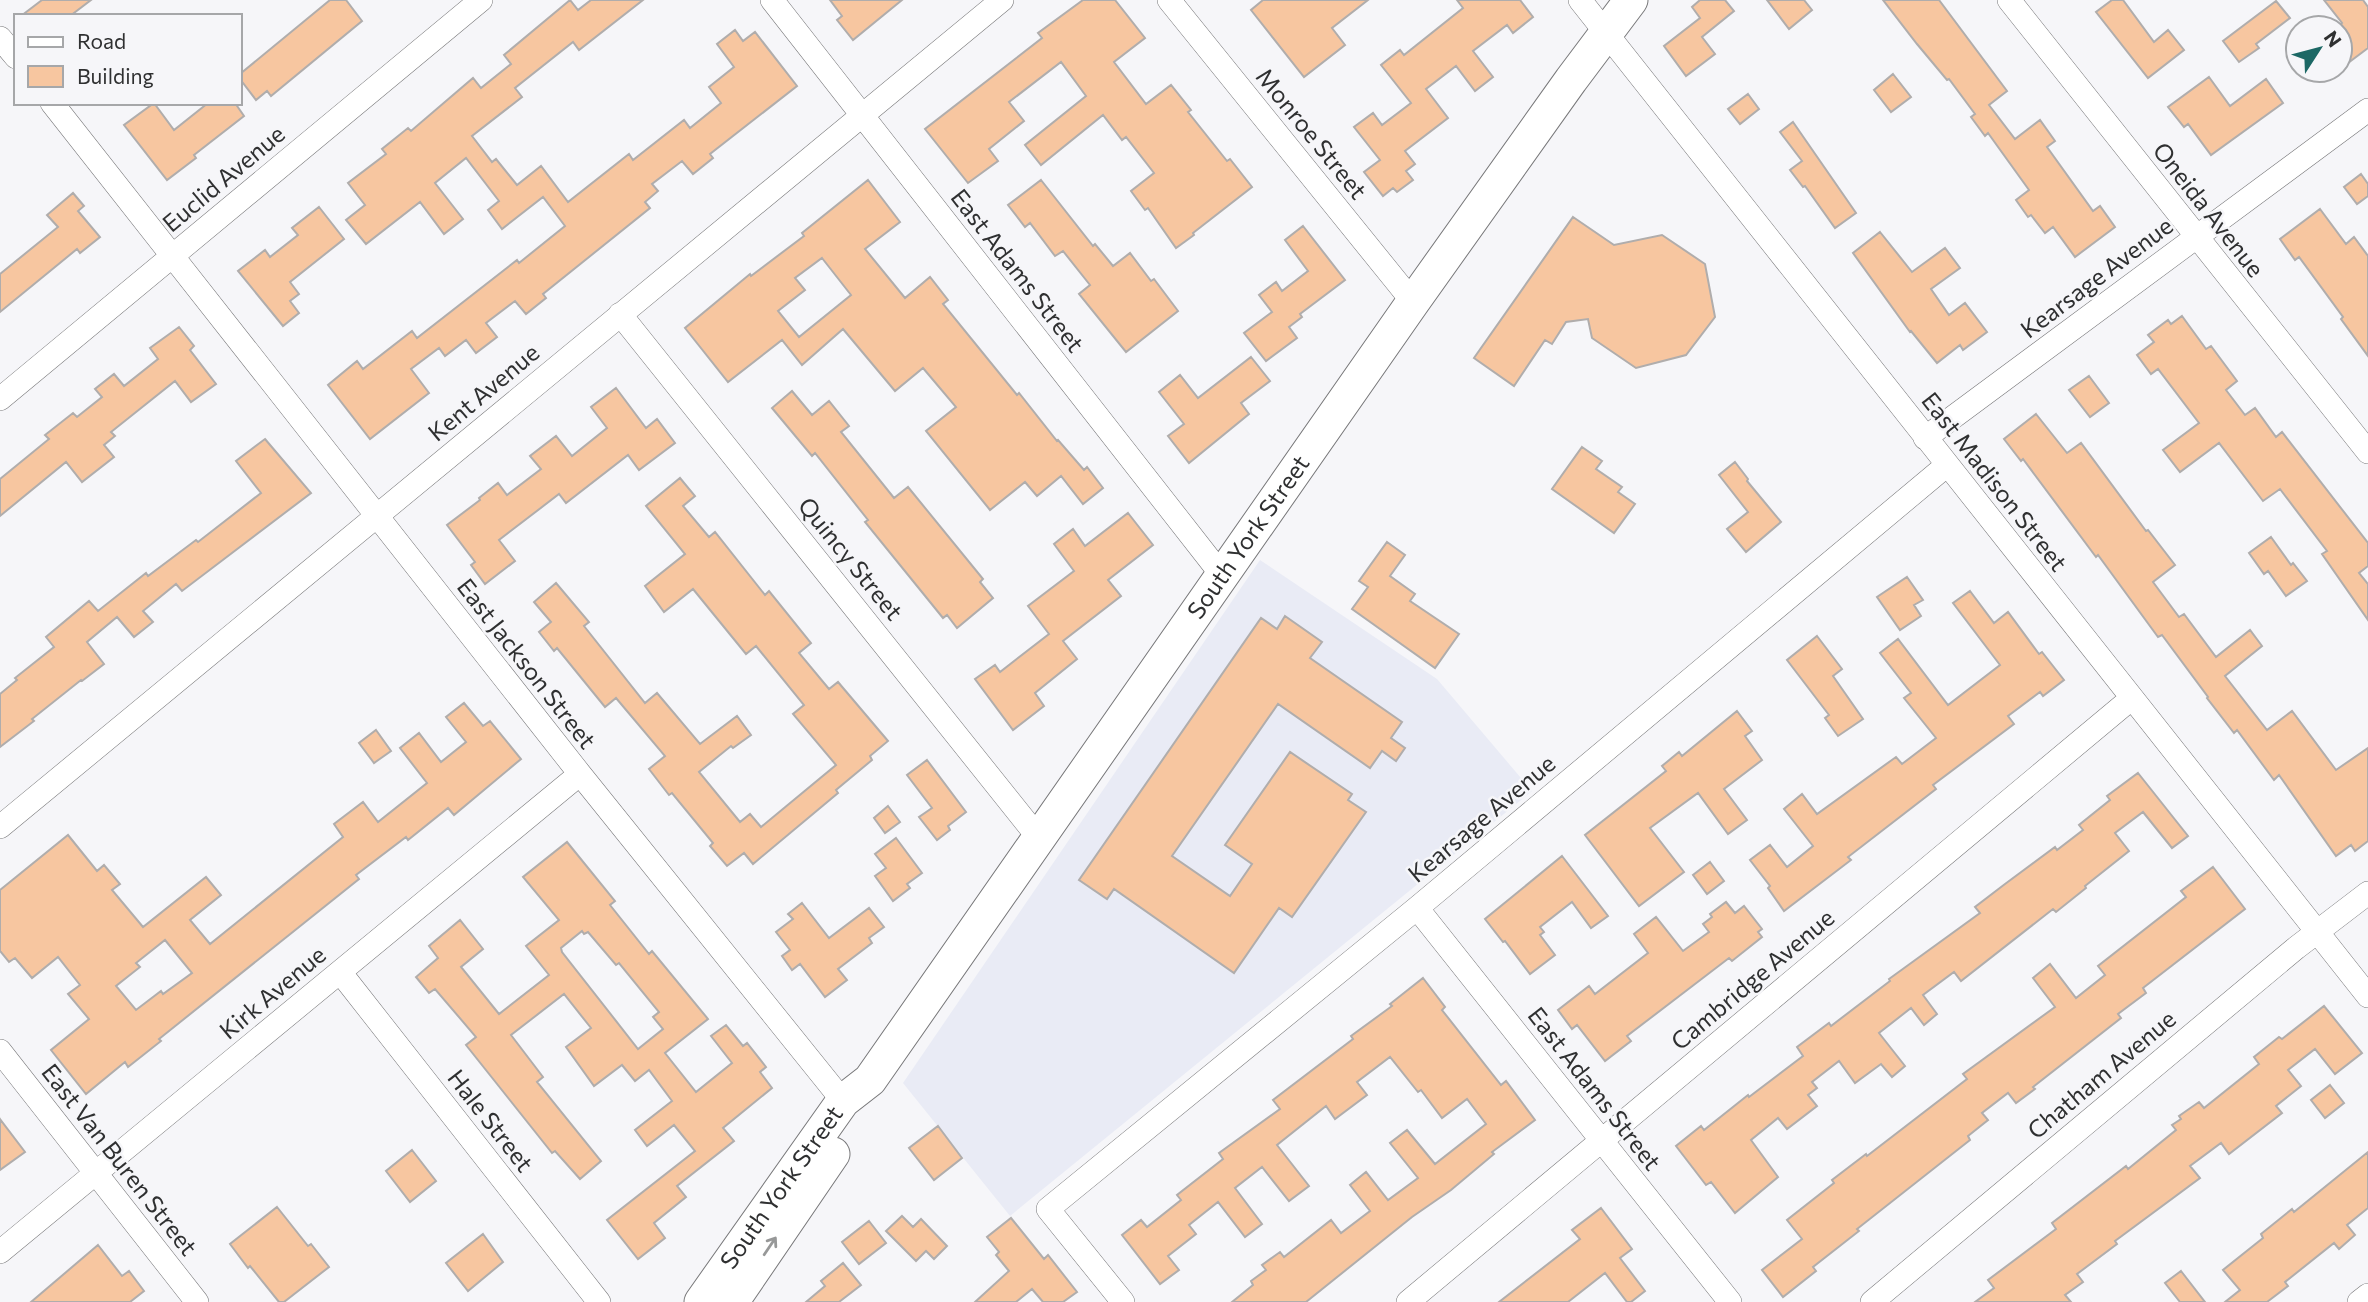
<svg xmlns="http://www.w3.org/2000/svg" width="2368" height="1302" viewBox="0 0 2368 1302" font-family="Commissioner,sans-serif">
<style>
.built{fill:#e9ebf5}
.building{fill:#f7c6a0;stroke:#b0adac;stroke-width:2;fill-rule:evenodd}
.lines{fill:none;stroke-linecap:round;stroke-linejoin:round}
.street-casing{stroke:#78787a;stroke-width:24}
.secondary-casing{stroke:#78787a;stroke-width:35}
.street{stroke:#fff;stroke-width:23}
.secondary{stroke:#fff;stroke-width:33}
.oneway{stroke:#979898}
.labels{text-anchor:middle;stroke-width:5;stroke-linejoin:round;paint-order:stroke}
.street-label{font-size:24px;fill:#2f3031;stroke:#f6f6f9}
</style>
<rect width="100%" height="100%" fill="#f6f6f9"/>
<!-- built -->
<path class="built" d="M1260,560L1437,679L1532,791L1010,1216L903,1083Z"/>
<!-- building -->
<path class="building" d="M42,0H91L70,16H21Z
M330,0H346L362,21L271,96L267,91L256,100L240,79V74Z
M570,0L578,10L591,0H643L579,50L573,42L515,88L522,97L472,136L492,162L496,159L517,185L541,166L568,202L629,154L633,160L684,120L690,128L721,103L709,87L734,67L717,44L735,30L743,41L755,32L797,86L710,154L713,158L693,174L682,161L652,184L658,191L645,202L650,208L543,294L546,298L526,314L515,301L486,323L497,337L476,353L466,340L445,356L439,348L411,369L429,393L370,439L328,385L357,361L363,369L412,331L417,338L517,260L519,263L565,226L543,197L502,229L488,210L499,201L466,158L435,183L463,219L444,234L420,202L366,244L346,220L365,205L348,183L386,154L382,149L408,128L411,131L473,78L481,88L511,64L504,55Z
M830,0H902L853,40L837,20L842,16Z
M1083,0H1115L1145,38L1114,62L1146,104L1171,85L1191,110L1188,112L1227,161L1230,159L1252,187L1193,233L1194,235L1176,248L1148,208L1145,210L1131,191L1154,173L1126,137L1122,140L1103,115L1041,165L1025,145L1086,96L1061,62L1009,102L1024,121L989,149L998,161L968,183L925,129L1042,38L1038,33Z
M1263,0H1368L1332,28L1345,45L1304,77L1251,10Z
M1457,0H1520L1533,17L1513,33L1507,25L1473,51L1493,77L1475,91L1456,66L1426,89L1448,118L1405,151L1415,164L1406,171L1413,180L1397,192L1393,188L1383,196L1364,172L1380,160L1354,127L1373,113L1382,125L1411,103L1381,65L1400,50L1404,55L1463,8Z
M1700,0H1725L1734,11L1702,37L1715,54L1686,76L1664,46L1700,18L1692,7Z
M1767,0H1804L1812,10L1789,29Z
M1883,0H1939L2007,91L1989,105L2015,139L2040,120L2055,141L2047,147L2093,211L2100,206L2115,227L2075,257L2053,227L2045,233L2031,215L2028,217L2016,200L2029,190L1988,133L1985,136L1971,117L1975,114L1949,79L1947,80L1917,44Z
M2112,0H2123L2154,42L2168,30L2184,50L2148,78L2096,12Z
M2324,0H2363L2368,7V48L2340,69V25L2342,23Z
M2276,1L2290,18L2256,44L2259,48L2239,62L2223,41Z
M1893,74L1911,97L1891,112L1874,90Z
M2209,77L2230,106L2266,79L2283,103L2211,155L2188,124L2184,127L2168,107Z
M1748,94L1759,109L1740,124L1728,109Z
M154,103L174,130L208,103H235L244,116L194,155L196,158L167,180L124,125Z
M1793,122L1856,213L1835,228L1805,186L1803,187L1790,170L1802,161L1780,132Z
M2361,174L2368,184V196L2357,204L2344,187Z
M868,180L900,222L865,249L905,298L930,277L948,300L943,304L1017,395L1019,393L1057,441L1058,440L1084,470L1087,467L1103,488L1083,504L1061,476L1037,496L1025,482L990,510L926,431L956,407L923,368L895,391L843,329L802,365L782,340L728,382L685,328L750,274L751,276L804,236L802,233ZM822,258L851,295L799,337L778,311L805,290L795,278Z
M1041,180L1093,246L1095,244L1113,266L1130,253L1151,281L1154,279L1178,311L1126,352L1079,294L1090,285L1063,251L1055,256L1030,223L1025,227L1008,205Z
M73,193L84,206L78,211L100,237L80,253L77,249L0,312V274L58,227L47,215Z
M319,207L344,239L290,282L299,294L290,301L299,313L283,326L238,271L265,250L270,257L298,235L292,228Z
M2320,209L2346,244L2354,237L2368,256V356L2341,319L2343,317L2299,257L2295,260L2280,239Z
M1573,217L1614,245L1662,235L1705,264L1715,317L1686,355L1636,368L1592,338L1588,319L1566,322L1552,344L1545,340L1514,386L1474,358Z
M1303,226L1345,280L1300,314L1302,317L1289,327L1297,338L1266,361L1244,333L1272,312L1259,295L1276,282L1282,291L1308,271L1285,240Z
M1880,232L1912,272L1945,248L1960,268L1931,289L1949,315L1965,303L1987,332L1963,350L1960,345L1937,363L1911,331L1910,332L1853,253Z
M2182,316L2206,349L2211,346L2237,381L2226,390L2245,415L2255,408L2276,437L2282,432L2368,543V566L2359,573L2368,584V620L2322,554L2327,551L2280,489L2263,501L2219,443L2180,472L2163,450L2199,423L2158,369L2151,374L2137,355L2154,342L2148,335L2168,320L2171,324Z
M179,327L194,346L190,350L216,384L191,402L175,381L111,432L115,436L104,445L114,457L82,482L66,462L0,516V479L49,439L45,435L73,413L77,417L102,397L95,389L114,374L124,386L158,359L150,348Z
M1251,357L1270,381L1241,403L1249,414L1189,463L1168,436L1184,424L1159,392L1180,375L1198,398Z
M2089,376L2109,403L2090,417L2069,390Z
M616,388L646,428L657,419L675,443L639,470L628,455L566,503L559,494L499,540L515,561L485,584L471,565L475,562L447,525L480,500L479,498L498,483L507,495L541,469L530,456L556,436L572,456L607,428L591,407Z
M792,391L812,415L829,401L849,426L841,432L894,498L908,487L983,579L980,582L993,598L957,628L947,615L943,618L865,522L868,520L815,453L812,456L772,408Z
M2036,414L2067,453L2081,443L2146,531L2148,530L2175,565L2153,582L2179,617L2184,614L2216,657L2250,630L2262,646L2225,676L2267,730L2292,711L2336,770L2368,748V841L2355,851L2351,845L2336,856L2279,775L2274,780L2237,730L2234,733L2207,698L2208,697L2162,635L2158,637L2098,555L2096,557L2023,459L2021,461L2004,439Z
M265,439L311,493L182,591L176,584L143,611L153,622L134,637L117,617L87,642L104,664L82,681L81,680L32,719L34,721L0,747V694L17,680L15,678L54,647L46,637L89,601L98,611L146,573L148,576L196,540L198,542L261,493L236,461Z
M1582,447L1602,461L1596,469L1622,487L1618,492L1635,504L1614,533L1552,489Z
M1735,462L1748,479L1747,481L1781,522L1746,552L1727,529L1748,512L1719,475Z
M680,478L695,496L683,506L709,537L715,532L765,595L769,591L811,643L799,653L829,689L838,682L888,741L870,756L872,760L836,790L838,793L753,864L744,853L727,866L710,846L713,843L672,793L669,795L649,769L665,756L616,698L605,707L557,648L554,651L539,632L551,622L534,602L556,583L589,622L584,626L645,703L657,693L700,744L737,716L751,735L733,748L731,746L699,772L740,822L750,814L761,827L836,765L793,714L804,705L756,646L746,654L693,589L664,612L645,586L685,554L646,506Z
M1128,513L1153,545L1108,580L1121,596L1063,641L1077,659L1035,693L1044,706L1013,730L975,679L995,665L1000,672L1049,634L1028,606L1074,571L1054,544L1073,529L1085,546Z
M2271,537L2291,565L2293,563L2307,581L2286,596L2268,571L2264,574L2249,553Z
M1387,542L1405,555L1390,576L1415,594L1410,601L1459,634L1435,668L1352,609L1368,587L1359,581Z
M1907,577L1923,600L1914,605L1921,616L1900,630L1877,597Z
M1970,591L1994,623L2008,612L2039,654L2042,652L2064,680L2043,696L2040,692L2008,716L2014,724L1933,785L1936,789L1848,857L1851,860L1784,911L1768,888L1770,886L1750,860L1770,845L1787,867L1813,846L1784,809L1802,794L1817,814L1896,757L1902,764L1936,738L1904,698L1911,693L1880,653L1898,639L1948,705L2000,665L1953,603Z
M1285,616L1322,642L1310,658L1402,722L1391,738L1405,748L1396,761L1382,751L1370,768L1278,704L1172,856L1230,896L1252,864L1225,845L1290,752L1352,794L1348,800L1366,812L1292,917L1279,908L1234,973L1114,889L1107,899L1079,880L1261,618L1277,629Z
M1817,636L1842,669L1833,676L1863,719L1838,736L1825,718L1829,715L1787,660Z
M464,703L483,726L490,721L521,759L454,815L448,808L408,840L406,837L356,875L359,879L159,1039L161,1041L128,1067L125,1062L86,1094L51,1050L89,1019L68,994L80,985L58,957L32,978L15,958L9,962L0,951V890L68,835L97,871L104,865L120,884L112,890L143,927L206,877L221,895L190,920L210,944L343,837L334,824L363,802L378,822L427,783L400,748L419,733L441,762L466,742L446,717ZM165,940L192,973L163,994L161,991L136,1010L116,986L140,967L136,963Z
M1737,711L1752,731L1745,736L1762,760L1724,789L1747,820L1728,834L1698,793L1650,828L1684,872L1639,906L1585,835L1666,771L1662,766L1679,752L1682,756Z
M376,730L391,751L374,763L359,743Z
M927,760L966,812L948,826L950,830L937,840L919,817L932,808L907,775Z
M2138,773L2188,836L2172,848L2143,812L2115,833L2129,851L2085,886L2086,888L2056,912L2053,909L1961,981L1954,972L1923,995L1937,1014L1924,1025L1911,1008L1879,1033L1905,1066L1892,1077L1881,1064L1855,1083L1839,1061L1812,1082L1817,1088L1808,1095L1817,1106L1787,1129L1778,1118L1751,1140L1778,1177L1735,1213L1711,1182L1706,1185L1676,1146L1701,1126L1704,1130L1748,1095L1749,1097L1803,1056L1797,1047L1829,1023L1831,1026L1890,981L1889,979L1980,913L1975,907L2005,884L2055,847L2057,850L2083,830L2079,825L2110,800L2107,796Z
M888,806L900,822L885,833L874,818Z
M896,838L922,873L907,884L910,888L893,901L875,876L886,868L875,854Z
M567,842L615,901L610,905L649,954L652,951L708,1019L665,1053L696,1092L732,1063L711,1036L726,1025L743,1046L747,1043L766,1067L760,1072L772,1088L723,1128L734,1141L677,1186L686,1197L654,1223L665,1238L638,1259L607,1220L695,1151L674,1125L647,1146L635,1130L672,1101L649,1070L635,1081L622,1065L594,1086L566,1047L591,1028L564,994L511,1035L543,1077L537,1082L601,1161L580,1179L555,1151L552,1153L466,1045L476,1037L435,989L429,993L416,977L438,958L429,946L460,920L483,949L461,967L499,1014L549,975L526,946L559,920L523,877ZM582,931L584,934L588,932L616,965L619,963L659,1012L653,1017L663,1029L638,1049L562,952L561,948Z
M1562,856L1608,916L1591,928L1572,902L1540,927L1544,932L1540,935L1555,955L1530,974L1505,941L1503,942L1485,919Z
M1710,862L1724,881L1707,894L1693,875Z
M2213,867L2245,909L2143,988L2146,993L2118,1014L2121,1018L2033,1087L2035,1089L2016,1103L2008,1093L1982,1113L1988,1120L1968,1136L1970,1140L1857,1229L1859,1231L1813,1267L1816,1271L1783,1297L1762,1270L1802,1239L1787,1220L1834,1183L1832,1180L1866,1154L1867,1156L1967,1079L1963,1074L2055,1007L2033,978L2050,964L2076,998L2105,975L2098,966L2186,897L2181,891Z
M1726,902L1735,913L1744,906L1762,929L1758,932L1762,937L1732,961L1729,958L1627,1036L1631,1041L1605,1061L1577,1025L1572,1029L1558,1010L1589,986L1595,994L1648,953L1634,934L1656,917L1683,951L1709,932L1703,924L1712,917L1710,914Z
M802,903L829,938L869,908L884,927L869,938L872,943L838,969L847,980L825,997L800,964L792,970L782,956L790,950L776,932L793,919L788,914Z
M1423,978L1445,1007L1442,1010L1501,1085L1506,1081L1535,1120L1492,1152L1494,1154L1451,1190L1412,1217L1306,1302H1232L1253,1285L1251,1281L1266,1270L1262,1265L1280,1252L1284,1257L1331,1220L1341,1233L1370,1211L1350,1185L1366,1172L1388,1200L1418,1178L1390,1143L1407,1130L1435,1164L1486,1124L1467,1099L1442,1118L1421,1090L1418,1092L1390,1057L1357,1082L1367,1095L1335,1119L1326,1106L1277,1145L1309,1186L1289,1201L1262,1167L1235,1188L1262,1224L1245,1237L1218,1202L1189,1225L1196,1234L1168,1256L1179,1270L1160,1284L1122,1235L1141,1220L1147,1227L1181,1200L1177,1195L1223,1159L1219,1153L1280,1109L1273,1100L1353,1039L1351,1036L1392,1006L1390,1004Z
M2324,1006L2362,1053L2335,1074L2315,1049L2288,1070L2301,1086L2276,1106L2282,1113L2229,1154L2221,1143L2190,1166L2200,1178L2115,1241L2117,1244L2077,1274L2083,1282L2065,1295L2071,1302H1975L1994,1288L1988,1280L2056,1229L2052,1223L2126,1166L2128,1169L2176,1130L2172,1125L2181,1119L2179,1116L2199,1102L2204,1108L2259,1064L2254,1057L2279,1037L2282,1039Z
M2330,1085L2344,1103L2325,1118L2311,1100Z
M0,1119L25,1152L0,1170Z
M938,1126L962,1158L934,1180L909,1148Z
M412,1150L436,1181L410,1202L386,1171Z
M2368,1152V1208L2347,1225L2355,1235L2339,1249L2334,1243L2285,1282L2288,1286L2267,1302H2225L2240,1290L2223,1270L2263,1238L2261,1234L2292,1209L2294,1212Z
M277,1207L308,1246L311,1244L329,1267L284,1302H279L250,1266L248,1268L230,1244Z
M1601,1208L1632,1249L1620,1258L1645,1291L1631,1302H1627L1605,1273L1568,1302H1499L1580,1239L1572,1230Z
M902,1216L913,1227L921,1219L947,1246L934,1259L926,1251L916,1261L886,1231Z
M1011,1218L1044,1259L1048,1255L1077,1292L1063,1302H1043L1032,1289L1016,1302H975L1009,1271L996,1255L999,1252L987,1237Z
M869,1221L886,1243L859,1264L842,1242Z
M483,1234L503,1262L468,1291L446,1263Z
M98,1245L122,1276L129,1271L144,1291L130,1302H31Z
M843,1263L861,1285L839,1302H806L825,1286L821,1281Z
M2181,1271L2205,1302H2180L2165,1283Z"/>
<g class="lines">
<!-- street casing -->
<g class="street-casing">
<path id="street" d="M772,0L1221,574
M1169,0L1413,302
M1580,0L2368,996
M2009,0L2368,452
M0,38L16,57
M52,103L580,774L843,1101
M620,314L1038,837
M0,399L481,0
M1925,438L2368,110
M0,827L1002,0
M1417,908L1730,1302
M340,972L599,1302
M0,1051L197,1302
M0,1252L580,774
M1123,1302L1048,1209L1417,908L1947,465
M1408,1302L2132,698
M1872,1302L2296,948L2368,893
M2359,1302L2368,1295"/>
</g>
<!-- secondary casing -->
<g class="secondary-casing">
<g id="secondary">
<path id="s1" d="M701,1302L843,1101L870,1080L1413,302L1571,80L1631,0"/>
<path d="M732,1302L833,1154"/>
</g>
</g>
<!-- street -->
<use href="#street" class="street"/>
<!-- secondary -->
<use href="#secondary" class="secondary"/>
</g>
<!-- one-way arrows -->
<defs><path id="oneway-shaft" d="M-6 0H5M1.5-3L5.5 0L1.5 3" fill="none" stroke-width="1.6" stroke-linecap="round" stroke-linejoin="round" transform="scale(1.75)"/></defs>
<use class="oneway" href="#oneway-shaft" transform="translate(770 1246) rotate(-56)"/>
<g class="labels">
<!-- street labels -->
<g class="street-label">
<text transform="translate(1311 134) rotate(51)" y="8">Monroe Street</text>
<text transform="translate(224 179) rotate(-40)" y="8">Euclid Avenue</text>
<text transform="translate(2208 210) rotate(52)" y="8">Oneida Avenue</text>
<text transform="translate(1017 271) rotate(52)" y="8">East Adams Street</text>
<text transform="translate(2097 278) rotate(-37)" y="8">Kearsage Avenue</text>
<text transform="translate(484 393) rotate(-40)" y="8">Kent Avenue</text>
<text transform="translate(1994 482) rotate(52)" y="8">East Madison Street</text>
<text dy="8" stroke="none"><textPath href="#s1" startOffset="942">South York Street</textPath></text>
<text transform="translate(850 559) rotate(51)" y="8">Quincy Street</text>
<text transform="translate(526 664) rotate(52)" y="8">East Jackson Street</text>
<text transform="translate(1482 819) rotate(-40)" y="8">Kearsage Avenue</text>
<text transform="translate(1753 980) rotate(-40)" y="8">Cambridge Avenue</text>
<text transform="translate(273 993) rotate(-40)" y="8">Kirk Avenue</text>
<text transform="translate(2102 1075) rotate(-40)" y="8">Chatham Avenue</text>
<text transform="translate(1594 1089) rotate(52)" y="8">East Adams Street</text>
<text transform="translate(490 1121) rotate(52)" y="8">Hale Street</text>
<text transform="translate(119 1160) rotate(52)" y="8">East Van Buren Street</text>
<text dy="8" stroke="none"><textPath href="#s1" startOffset="140">South York Street</textPath></text>
</g>
</g>
<!-- legend -->
<rect x="14" y="14" width="228" height="91" fill="#f6f6f9" stroke="#a6a7a9" stroke-width="2"/>
<rect x="28" y="37" width="35" height="10" fill="#ffffff" stroke="#a6a7a9" stroke-width="2"/>
<text x="77" y="49" font-size="21" fill="#2f3031">Road</text>
<rect x="28" y="66" width="35" height="21" fill="#f7c6a0" stroke="#a6a7a9" stroke-width="2"/>
<text x="77" y="84" font-size="21" fill="#2f3031">Building</text>
<!-- north arrow -->
<g transform="translate(2319 49) rotate(54)"><circle r="33" fill="#f6f6f9" stroke="#a6a7a9" stroke-width="2"/>
<path d="M0-5L12 26L0 18L-12 26Z" fill="#1c6865"/>
<text y="-10" font-size="19" font-weight="bold" text-anchor="middle" fill="#2f3031">N</text>
</g>
</svg>
